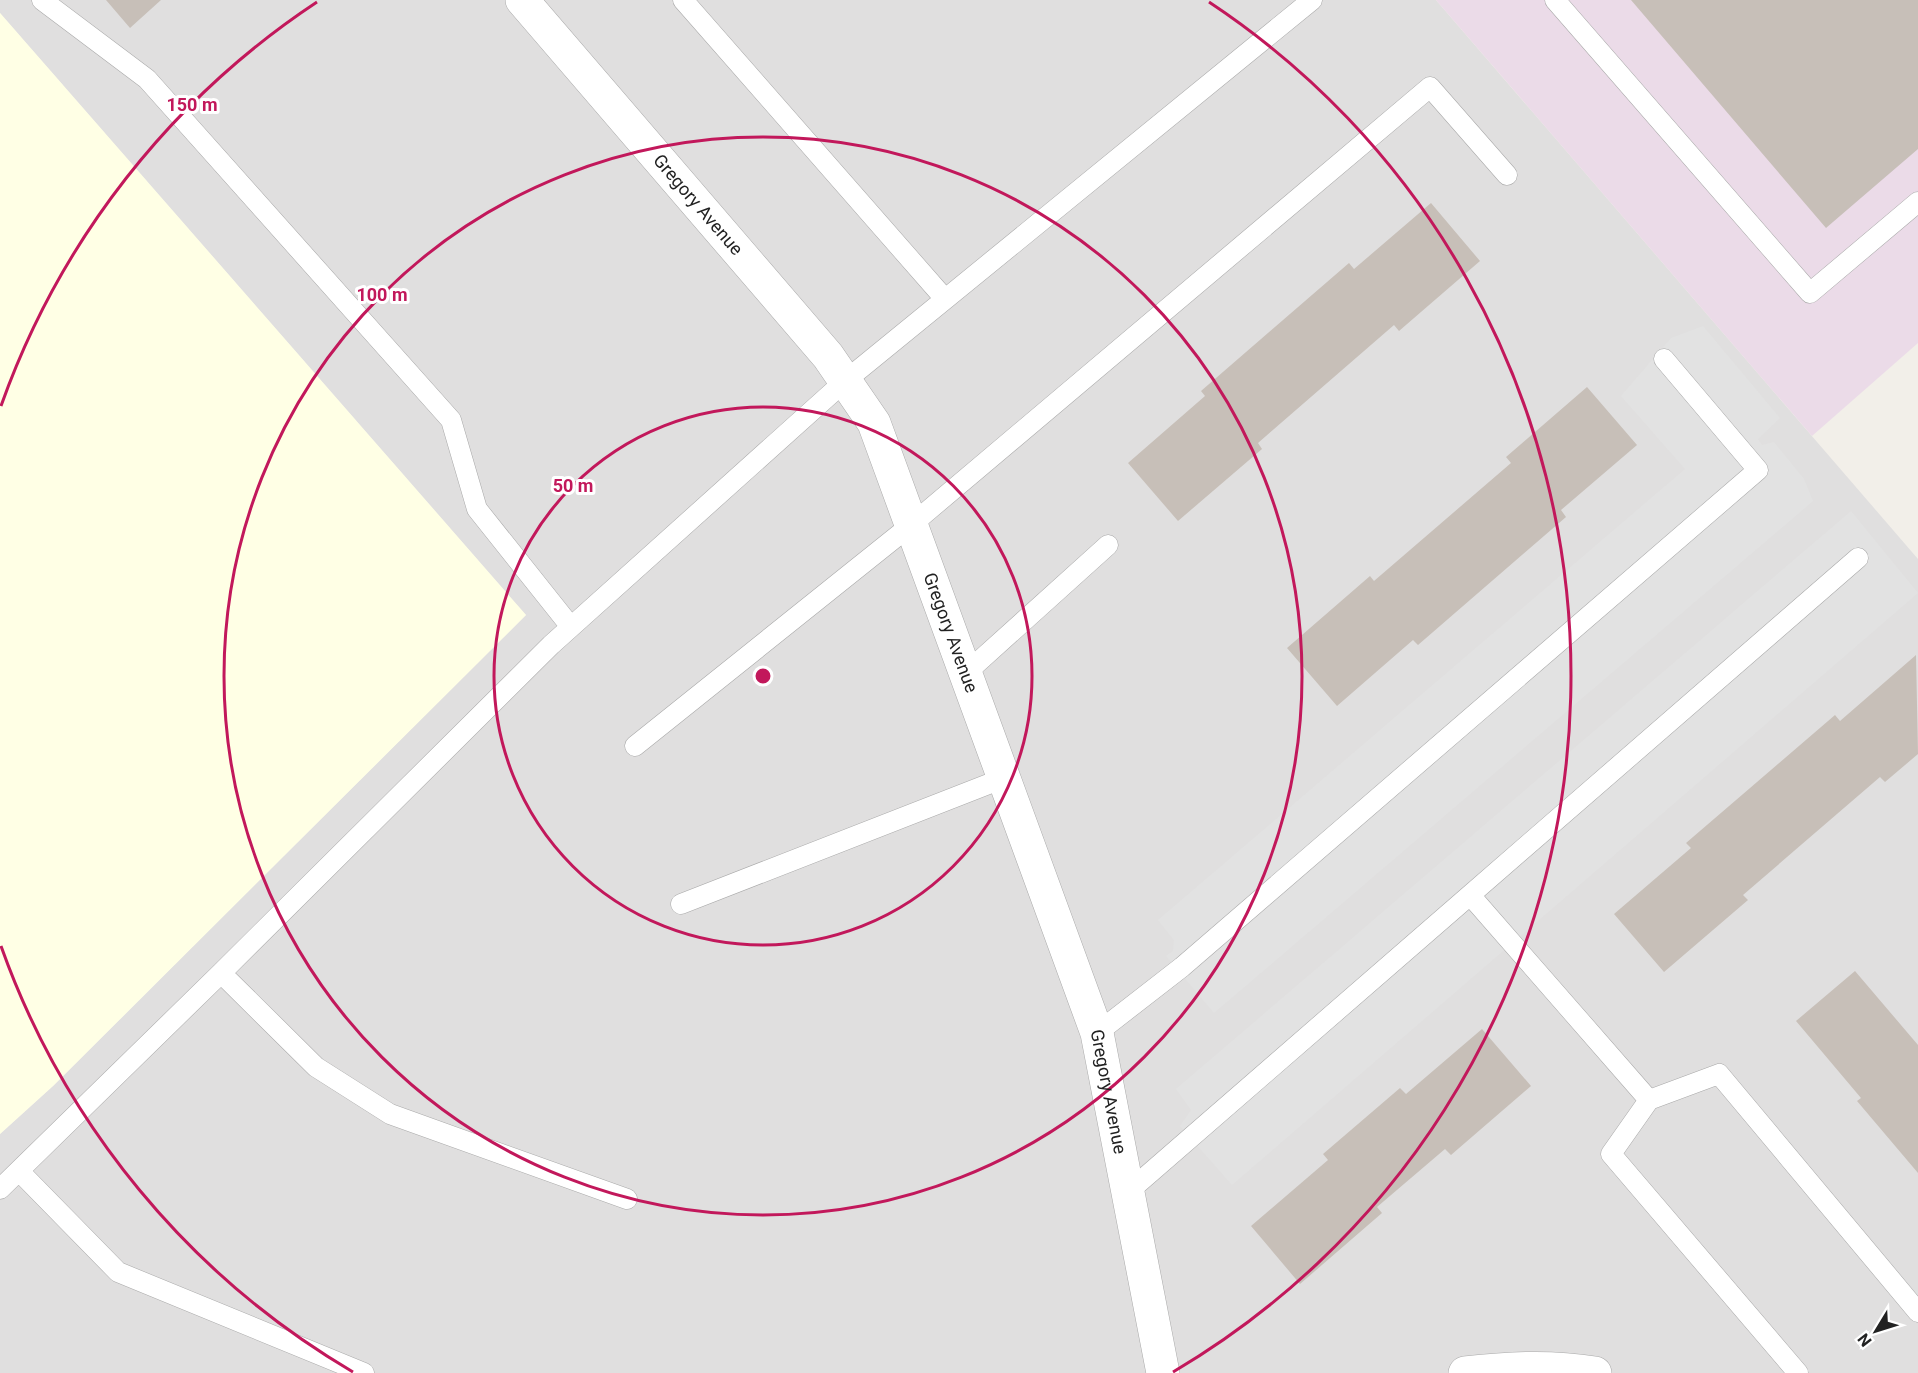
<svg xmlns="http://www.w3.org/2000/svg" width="1918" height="1373" viewBox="0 0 1918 1373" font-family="Roboto,sans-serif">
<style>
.residential{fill:#e0dfdf}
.industrial{fill:#ebdbe8}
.education{fill:#ffffe5}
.parking{fill:#e2e2e2}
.building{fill:#c7bfb8}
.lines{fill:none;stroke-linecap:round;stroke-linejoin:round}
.service-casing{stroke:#a9a9a9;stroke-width:21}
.minor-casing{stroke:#a9a9a9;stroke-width:34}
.service{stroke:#fff;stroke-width:20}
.minor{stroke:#fff;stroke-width:33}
.ring{fill:none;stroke:#c2185b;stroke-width:3}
.labels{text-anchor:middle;stroke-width:6;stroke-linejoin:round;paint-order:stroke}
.street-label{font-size:18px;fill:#222;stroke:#fff}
.centre{fill:#c2185b;stroke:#fff;stroke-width:3}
.ring-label{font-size:18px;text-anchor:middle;font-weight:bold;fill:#c2185b;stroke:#fff;stroke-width:6;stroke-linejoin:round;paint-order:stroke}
</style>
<rect width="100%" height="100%" fill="#f2efe9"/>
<!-- residential -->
<path class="residential" d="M0,0H1436L1918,559V1373H0V1134L53,1086L526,615L0,13Z"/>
<!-- industrial -->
<path class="industrial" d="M1436,0H1918V343L1812,436Z"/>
<!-- education -->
<path class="education" d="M0,13L526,615L53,1086L0,1134Z"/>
<!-- parking -->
<path class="parking" d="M1703,326L1780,418L1758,439L1762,445L1774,442L1804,479L1813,501L1214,1013L1166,956L1173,951L1174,940L1158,920L1685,469L1621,396L1671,338Z
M1851,511L1918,593L1232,1185L1180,1126L1191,1110L1176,1089Z"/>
<!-- building -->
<path class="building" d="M106,0H161L130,28Z
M1631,0H1918V149L1826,228Z
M1431,203L1480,261L1399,331L1394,325L1258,443L1262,449L1178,521L1128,463L1205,396L1201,391L1349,263L1354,269Z
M1587,387L1637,445L1561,510L1566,517L1418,645L1413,640L1337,706L1287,648L1370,576L1374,581L1511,463L1506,457Z
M1916,655L1918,754L1885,782L1880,777L1743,895L1748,900L1664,972L1614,914L1691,848L1686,843L1835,715L1840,721Z
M1855,971L1918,1045V1173L1857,1101L1861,1098L1796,1021Z
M1482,1029L1531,1086L1451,1155L1445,1149L1377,1207L1382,1213L1300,1284L1251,1226L1328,1160L1323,1154L1400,1088L1406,1094Z"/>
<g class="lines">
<!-- service casing -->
<g class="service-casing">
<path id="service" d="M42,0L147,79L451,420L477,509L571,627
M683,0L945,299
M1555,0L1810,293L1918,202
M966,673L1108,545
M635,746L911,525L1430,87L1507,175
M1470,895L1858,558
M681,904L1004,778
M221,973L316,1067L390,1114L627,1199
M1097,1033L1182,967L1758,470L1664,359
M1649,1100L1611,1154L1798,1373
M19,1171L118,1272L364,1373
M0,1189L221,973L551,645L845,381L1312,0
M1128,1192L1470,895L1649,1100L1719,1074L1918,1312"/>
</g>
<!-- minor casing -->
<g class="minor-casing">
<g id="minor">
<path id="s1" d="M522,0L828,356L874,423L1097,1033L1163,1373"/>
<path d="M1465,1373C1510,1368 1551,1366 1595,1373"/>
</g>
</g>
<!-- service -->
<use href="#service" class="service"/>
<!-- minor -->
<use href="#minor" class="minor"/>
</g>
<!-- distance rings -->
<g class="ring">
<circle cx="763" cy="676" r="269"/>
<circle cx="763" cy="676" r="539"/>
<path d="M353 1372A808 808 0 0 1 1 946M1 406A808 808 0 0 1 317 2M1209 2A808 808 0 0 1 1173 1372"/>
</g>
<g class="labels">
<!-- street labels -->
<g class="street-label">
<text dy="6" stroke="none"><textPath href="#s1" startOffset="270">Gregory Avenue</textPath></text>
<text dy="6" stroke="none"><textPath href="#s1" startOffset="774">Gregory Avenue</textPath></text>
<text dy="6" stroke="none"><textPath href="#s1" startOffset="1260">Gregory Avenue</textPath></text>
</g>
</g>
<circle cx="763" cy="676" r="9" class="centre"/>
<g class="ring-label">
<text x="192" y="111">150 m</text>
<text x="382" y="301">100 m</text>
<text x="573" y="492">50 m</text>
</g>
<!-- north arrow -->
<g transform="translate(1876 1331) rotate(232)" stroke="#ffffff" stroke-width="4.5" paint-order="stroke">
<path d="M0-4.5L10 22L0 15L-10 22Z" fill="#222222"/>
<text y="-9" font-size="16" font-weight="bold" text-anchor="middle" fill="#222222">N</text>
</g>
</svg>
